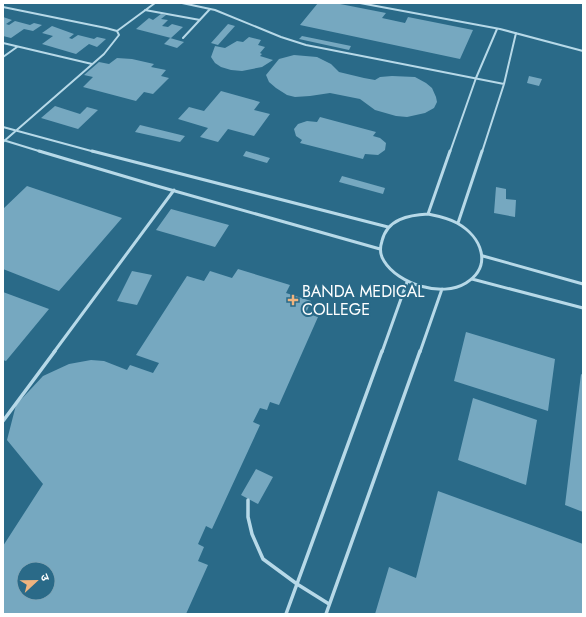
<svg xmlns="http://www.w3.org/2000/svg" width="586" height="617" viewBox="0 0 586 617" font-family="Jost,'Noto Sans Devanagari',sans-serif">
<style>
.building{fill:#76a8c0;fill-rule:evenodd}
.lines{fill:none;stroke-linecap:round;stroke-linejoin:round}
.service-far2{stroke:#b7d9e8;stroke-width:2}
.service-far1{stroke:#b7d9e8;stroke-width:3}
.service{stroke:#b7d9e8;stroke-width:3.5}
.poi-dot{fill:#efb47f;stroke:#2a6a88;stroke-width:1.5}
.labels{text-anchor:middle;stroke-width:4;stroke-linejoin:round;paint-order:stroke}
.poi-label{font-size:16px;fill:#fff;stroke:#2a6a88;text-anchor:start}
</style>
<rect width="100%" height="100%" fill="#2a6a88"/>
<!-- building -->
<path class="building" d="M318,3H335L386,13L382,18L405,23L408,17L473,30L460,59L300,25Z
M161,14L166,15L161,19L168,20L162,26L168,27L172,24L183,27L171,38L136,29L149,18L153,20Z
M3,17L12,20L6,24L9,25L15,21L30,25L34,23L42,25L33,31L24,29L11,38L3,36Z
M228,24L235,26L218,45L211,43Z
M52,26L74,34L69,38L72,39L78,35L94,39L97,37L106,39L97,47L89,44L76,54L42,44L53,36L42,33Z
M302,36L351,46L349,50L299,39Z
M249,37L261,40L258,45L265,47L260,53L262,54L260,56L273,60L262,67L242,71L231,70L221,67L215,63L211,57L215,46L225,48L237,41L243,42Z
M170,38L184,42L177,48L164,44Z
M294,55L317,57L331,64L339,72L364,78L375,80L380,77L392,76L415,77L426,83L432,88L436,97L437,102L434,108L425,113L407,117L396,116L375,110L360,99L330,93L310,96L295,97L287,95L276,88L269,82L266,75L279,59Z
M117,58L132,59L154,64L151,67L166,70L161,76L169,78L153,94L144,92L136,101L83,87L93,77L84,75L99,62L109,64Z
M529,76L542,79L539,86L527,83Z
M221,91L260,102L254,110L270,114L254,136L228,129L218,142L200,137L208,128L178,119L189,107L204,111Z
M55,106L80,114L87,107L98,110L78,129L41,118Z
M320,117L376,132L373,136L380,138L386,143L385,150L378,155L365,154L363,159L300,143L302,140L296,136L294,129L298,124L307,121L317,122Z
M140,125L185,136L180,142L135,132Z
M246,151L270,158L267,163L243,156Z
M342,176L385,188L383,194L339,182Z
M27,186L122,218L59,291L3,269V209Z
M496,187L506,189V199L516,200L515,217L494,213Z
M171,209L229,225L215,247L156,230Z
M238,269L290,285L286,293L311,301L306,313L318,317L279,405L270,402L267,410L260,408L253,422L260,425L212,529L206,526L198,544L204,547L198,561L208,565L186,614H3V546L43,484L7,440L16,405L43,376L69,364L91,360L104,361L127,370L130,365L153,373L159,363L136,355L187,276L204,281L210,271L232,278ZM24,569H48V593H24Z
M132,271L152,275L137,305L117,301Z
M3,292L49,309L6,361L3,360Z
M466,332L555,359L548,411L454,381Z
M581,374L583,375V512L565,505Z
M473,398L537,420L526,485L458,460Z
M256,469L273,477L258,504L241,495Z
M438,491L583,544V614H375L389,567L416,578Z"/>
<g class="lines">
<!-- service-far2 -->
<path class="service-far2" d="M182,3L215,10L281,37L306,45L504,84
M360,3L500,29L583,51
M3,7L106,28L117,31L119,35L104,54L3,142
M145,10L200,20
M117,31L155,3
M183,38L210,9
M3,43L92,64
M3,57L17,47
M3,127L95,152
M3,140L42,152
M450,152L476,78L497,29
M482,152L504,84L516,33"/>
<!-- service-far1 -->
<path class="service-far1" d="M39,151L157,186L380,249
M92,151L388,227
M428,214C438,216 448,218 457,223C482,237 493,266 466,283C442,298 398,284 384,261C380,255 380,247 382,241C387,219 409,215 428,214Z
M428,214L450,151
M458,223L482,151
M483,256L583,284
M472,279L583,308
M54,352L174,190
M382,352L407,282
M420,352L442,289"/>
<!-- service -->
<path class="service" d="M3,421L55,351
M248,500V517L252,534L263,559L297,584L329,604
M286,614L382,351
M326,614L420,351"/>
</g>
<!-- markers -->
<path class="poi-dot" d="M291 294h4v4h4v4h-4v4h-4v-4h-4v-4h4z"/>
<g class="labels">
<!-- poi labels -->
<g class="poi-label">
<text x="302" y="297">BANDA MEDICAL<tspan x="302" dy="18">COLLEGE</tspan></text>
</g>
</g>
<!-- border -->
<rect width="586" height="617" fill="none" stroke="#ffffff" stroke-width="8"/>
<!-- north arrow -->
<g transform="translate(36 581) rotate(68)"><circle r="19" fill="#2a6a88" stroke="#7fa6b8"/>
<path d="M0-3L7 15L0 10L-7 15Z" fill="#efb47f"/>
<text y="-6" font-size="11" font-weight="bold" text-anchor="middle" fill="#ffffff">उ</text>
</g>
</svg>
